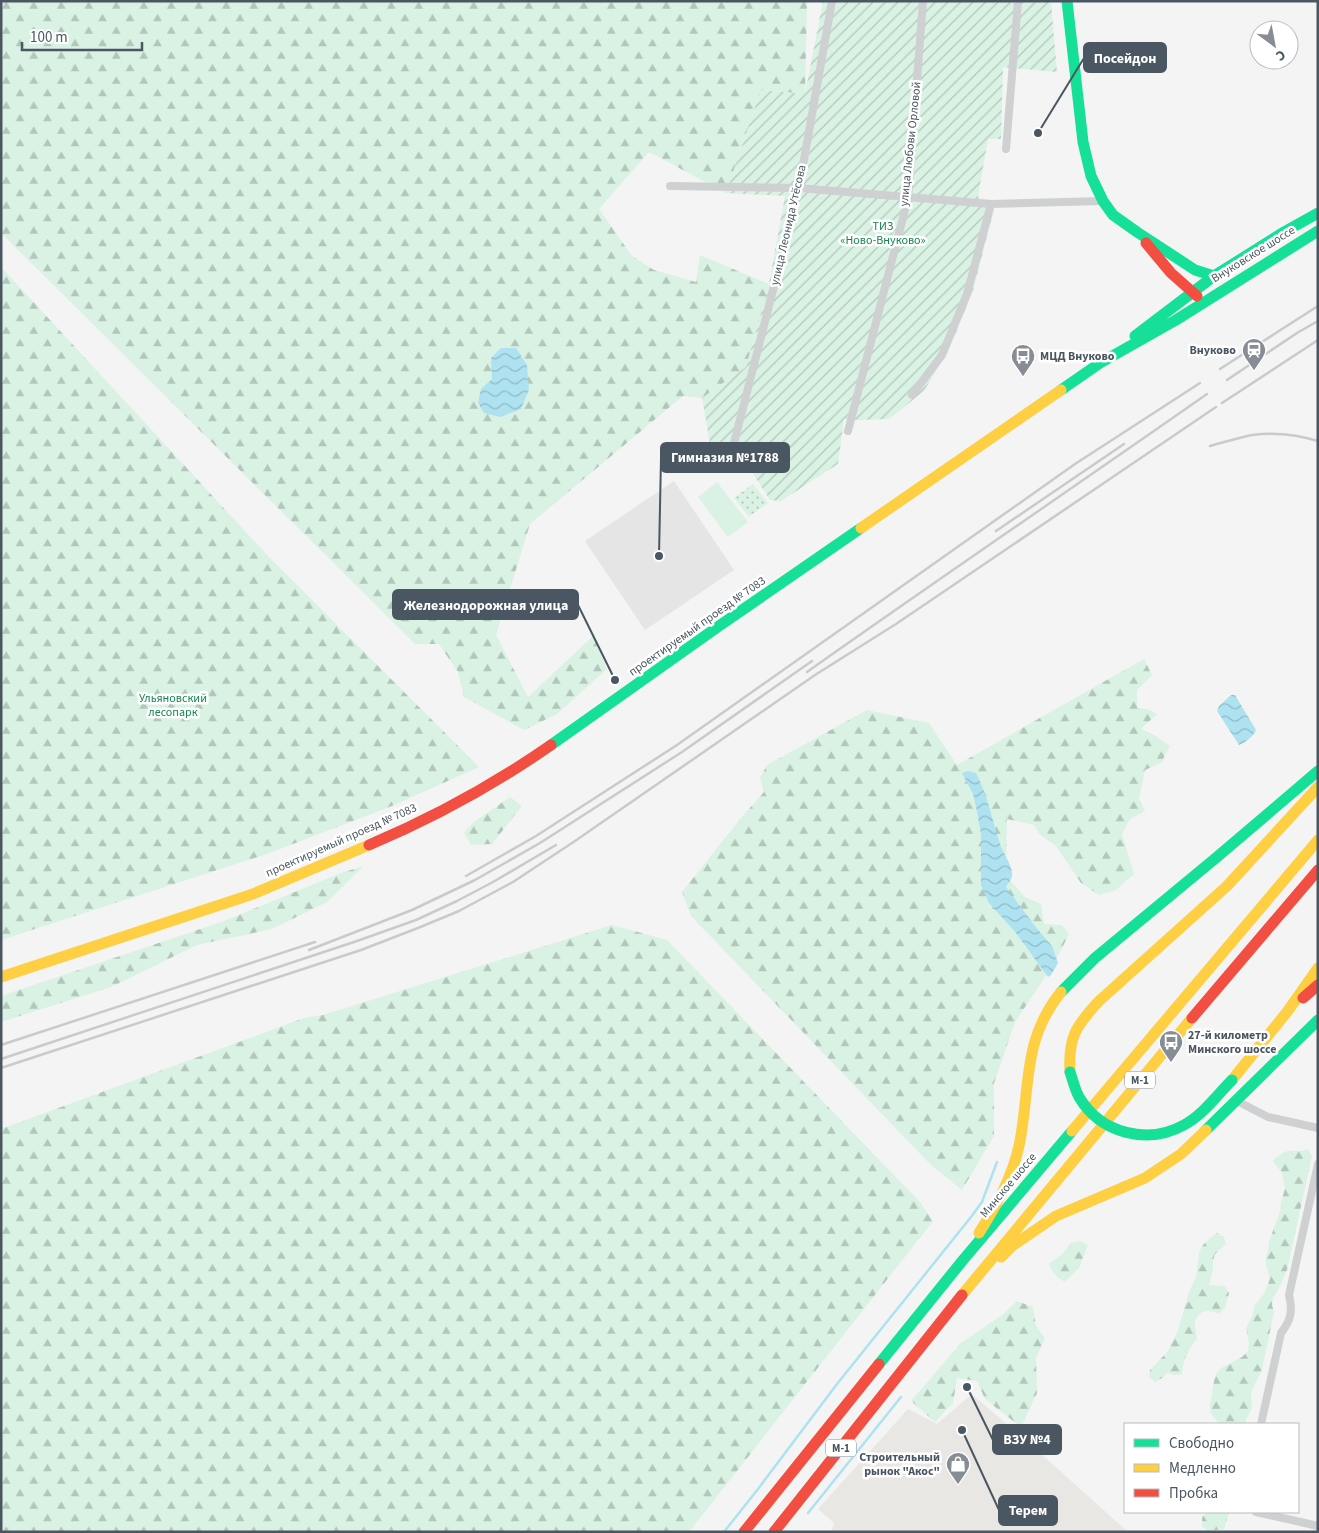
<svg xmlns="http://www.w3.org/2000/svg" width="1319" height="1533" viewBox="0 0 1319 1533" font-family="'Source Sans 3',sans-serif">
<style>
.commercial{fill:#e8e7e3}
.education{fill:#e6e5e6}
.forest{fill:url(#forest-firs)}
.park{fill:url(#park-dots)}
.garden{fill:url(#garden-furrows)}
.pitch{fill:#d9f2e3}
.water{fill:url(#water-waves)}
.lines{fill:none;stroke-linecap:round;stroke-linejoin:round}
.stream{stroke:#aee2f0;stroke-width:2.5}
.street{stroke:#ced0d2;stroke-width:8}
.fast{stroke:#16e098;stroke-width:11}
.slow{stroke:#ffcf43;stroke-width:11}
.jam{stroke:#f24e42;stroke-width:11}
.rail{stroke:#c9cacc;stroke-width:2.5}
.fast-bridge{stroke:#16e098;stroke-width:11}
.labels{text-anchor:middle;stroke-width:5;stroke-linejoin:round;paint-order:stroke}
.shield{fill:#fff;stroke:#808990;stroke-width:1}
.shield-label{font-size:11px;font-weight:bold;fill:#4a5661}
.street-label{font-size:12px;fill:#4a5661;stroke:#fff}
.park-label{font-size:12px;fill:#17864f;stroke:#fff}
.poi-label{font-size:12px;font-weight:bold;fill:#4a5661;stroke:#fff;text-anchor:end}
.leader{fill:none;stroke:#4a5661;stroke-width:2}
.callout-dot{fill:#4a5661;stroke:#fff;stroke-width:2}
.callout{fill:#4a5661;stroke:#4a5661;stroke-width:2}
.callout-label{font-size:14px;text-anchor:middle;font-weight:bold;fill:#fff}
</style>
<defs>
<pattern id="forest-firs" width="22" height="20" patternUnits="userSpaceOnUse" patternTransform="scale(1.25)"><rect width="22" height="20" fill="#d9f2e3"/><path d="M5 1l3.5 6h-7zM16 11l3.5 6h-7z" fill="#b2c7bb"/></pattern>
<pattern id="park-dots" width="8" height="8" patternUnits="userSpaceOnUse" patternTransform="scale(1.25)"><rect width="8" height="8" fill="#d9f2e3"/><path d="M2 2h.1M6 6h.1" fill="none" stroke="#b2c7bb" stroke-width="1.8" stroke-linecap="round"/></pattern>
<pattern id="garden-furrows" width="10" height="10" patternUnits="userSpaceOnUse" patternTransform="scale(1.25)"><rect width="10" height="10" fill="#d9f2e3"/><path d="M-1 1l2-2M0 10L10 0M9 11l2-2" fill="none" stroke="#b2c7bb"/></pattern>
<pattern id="water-waves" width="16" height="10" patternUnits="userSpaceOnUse" patternTransform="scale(1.25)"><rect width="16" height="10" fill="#aee2f0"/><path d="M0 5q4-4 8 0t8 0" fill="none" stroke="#90bac6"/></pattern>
</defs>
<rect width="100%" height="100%" fill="#f4f4f4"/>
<!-- commercial -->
<path class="commercial" d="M972,1394L1049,1461L1128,1532H831L834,1523L818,1509L908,1409L937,1424Z"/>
<!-- education -->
<path class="education" d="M674,481L734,570L645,630L585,541Z"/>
<!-- forest -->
<path class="forest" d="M1,1H807L805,94L761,90L726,193L649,152L599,209L632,256L654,270L696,282L700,255L769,284L746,367L702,398L683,396L530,524L496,635L528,697L593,636L607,669L557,714L524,730L464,697L458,672L439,644H415L1,233Z
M1,267L269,557L479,767L392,806L267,854L1,940Z
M1144,659L1152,675L1137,690V708L1147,709L1157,714L1141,729L1154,735L1170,746L1161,763L1145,770L1139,798L1145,811L1130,819L1122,834L1134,874L1116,890L1099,895L1081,883L1056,846L1039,834L1034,825L1007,819L1006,876L1025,897L1041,904L1044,924L1062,925L1069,934L1055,962L1015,1022L994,1083V1136L962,1190L932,1166L691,916L682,892L741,818L764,792L760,778L767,765L867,710L929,723L957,765Z
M510,797L522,806L492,844L471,845L464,833L474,822Z
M364,866L327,902L272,929L197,945L111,987L1,1022V996L224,921L341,873Z
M612,925L667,940L920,1202L933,1221L689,1532H1V1129L307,1017L323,1015Z
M1308,1149L1312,1156L1287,1270L1277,1292L1273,1298L1272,1305L1274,1312L1262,1370L1251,1392L1252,1408L1245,1422L1246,1424H1220L1211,1414L1210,1405L1214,1381L1216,1374L1221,1368L1242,1357L1248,1351L1249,1343L1246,1328L1253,1314L1254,1306L1264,1294L1270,1279L1266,1264V1257L1268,1250L1269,1242L1280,1211L1281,1203L1285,1188L1282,1173L1273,1161C1290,1144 1291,1155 1308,1149Z
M1217,1233L1224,1237L1226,1244L1215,1254L1213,1261V1269L1209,1285L1225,1286L1229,1293L1225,1308L1219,1314C1210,1309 1199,1309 1195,1322C1194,1326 1197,1334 1197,1339C1187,1352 1184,1357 1182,1374L1174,1375L1167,1373L1162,1378L1155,1382L1149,1377L1150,1370L1168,1351L1178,1330L1189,1292L1196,1277L1199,1253L1202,1246L1208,1240Z
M1080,1241L1088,1245L1079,1268L1065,1282C1057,1278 1053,1273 1049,1264L1062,1254L1071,1243Z
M1017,1301L1033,1307L1036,1326L1045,1338L1036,1358L1037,1393L1021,1427L985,1399L977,1381L957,1378L953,1403L935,1422L911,1401L961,1343L1002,1315Z
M1206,1512H1229L1224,1529L1208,1531L1202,1526V1518Z"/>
<!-- park -->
<path class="park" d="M753,484L768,503L749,517L734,498Z"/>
<!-- garden -->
<path class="garden" d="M823,1H1051L1057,72L1003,67L1001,139H988L978,197L994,210L973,291L951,345L924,391L889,419L859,420L844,419L838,464L781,501L770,500L738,450L710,444L702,398L746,367L769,284L785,196L726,193L761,90L805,94Z"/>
<!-- pitch -->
<path class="pitch" d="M717,482L748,522L728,537L698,497Z"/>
<!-- water -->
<path class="water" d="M501,348H516L527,365L529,390L521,409L500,417L484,413L478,403L481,389L492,379L491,358Z
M1231,695H1235L1256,730C1254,736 1245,743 1239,745L1217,711L1219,706Z
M968,771L976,773C988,796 992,820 1000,844C1003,853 1011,863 1012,873C1013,878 1009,882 1006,887L1038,930L1052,946L1058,963L1051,975L1048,977L1016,933L989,903L981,885V835L978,816L973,794L962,773Z"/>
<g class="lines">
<!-- stream -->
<path class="stream" d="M808,1513L901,1397
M724,1532L758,1489L837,1384L971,1217L982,1202L997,1162"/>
<!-- street -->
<path class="street" d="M1006,149L1018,1
M670,186L799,188L991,204L1103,201
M912,395L942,355L967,294L991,204
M848,431L908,198L923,1
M733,447L799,188L832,1
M1237,1101L1268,1117L1318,1128
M1261,1424L1281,1333C1291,1320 1293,1311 1289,1295L1318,1164
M1256,1512L1318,1526"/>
<!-- fast -->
<path class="fast" d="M1067,1L1083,142L1091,176L1103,201L1113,215L1137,232L1195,270L1214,276
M1135,336L1214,276L1284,232L1318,213
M1061,390L1100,363L1176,320L1318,231
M551,745L719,626L861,528
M1061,992L1095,958L1217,857L1318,771
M1206,1130L1318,1020
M879,1364L963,1260L1072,1131"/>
<!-- slow -->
<path class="slow" d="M861,528L1061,390
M1,977L253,894L369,845
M1070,1072C1068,1037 1076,1026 1099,1001L1227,886L1318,787
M1232,1080L1287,1012L1318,968
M1072,1131L1318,840
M979,1233C996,1206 1012,1178 1019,1146C1031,1089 1021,1041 1061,992
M1001,1257L1012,1246L1056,1216L1145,1178L1181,1154L1206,1130
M962,1295L1192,1018"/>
<!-- jam -->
<path class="jam" d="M1146,243L1171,273L1197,296
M369,845C433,818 495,784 551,745
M1303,998L1318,985
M1192,1018L1318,870
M744,1532L879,1364
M774,1532L962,1295"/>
<!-- rail -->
<path class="rail" d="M1220,369L1318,306
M1227,380L1297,333L1318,321
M1222,403L1318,340
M1210,446C1224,442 1238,438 1252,435C1273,432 1298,435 1318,441
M996,531L1124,444
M807,672C940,578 1074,487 1207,394
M466,876L536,836L677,745L1075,464L1200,383
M309,950L412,910L475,880L540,843L682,752L812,661
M1,1045L315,942
M1,1059L357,941L416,920L457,901L493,882L556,845
M1,1068L361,950L418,928L459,911L513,882L575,841L815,675L896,624L1216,407"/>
<!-- fast-bridge -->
<path class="fast-bridge" d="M1070,1072C1073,1081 1075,1090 1079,1097C1101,1134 1148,1145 1184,1125C1203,1115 1217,1095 1232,1080"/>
</g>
<!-- icons -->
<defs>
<g id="station-pin" transform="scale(1.25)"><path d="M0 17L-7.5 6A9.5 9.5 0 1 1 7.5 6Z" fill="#868d94" stroke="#fff"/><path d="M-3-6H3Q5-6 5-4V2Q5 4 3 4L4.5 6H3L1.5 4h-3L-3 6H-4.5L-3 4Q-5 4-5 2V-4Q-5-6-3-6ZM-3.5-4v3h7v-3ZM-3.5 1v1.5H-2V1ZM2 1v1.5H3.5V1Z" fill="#fff"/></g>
<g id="bus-pin" transform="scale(1.25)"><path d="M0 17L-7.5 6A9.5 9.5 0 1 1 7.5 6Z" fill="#868d94" stroke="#fff"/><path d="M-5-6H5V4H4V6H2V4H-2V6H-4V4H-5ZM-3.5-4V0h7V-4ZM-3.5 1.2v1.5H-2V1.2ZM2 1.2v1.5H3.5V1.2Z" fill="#fff"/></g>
<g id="shop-pin" transform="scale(1.25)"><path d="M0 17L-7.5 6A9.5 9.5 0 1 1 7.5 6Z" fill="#868d94" stroke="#fff"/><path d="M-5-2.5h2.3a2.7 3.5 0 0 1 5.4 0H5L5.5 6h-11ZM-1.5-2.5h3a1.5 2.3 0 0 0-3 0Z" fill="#fff"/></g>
</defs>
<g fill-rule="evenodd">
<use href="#station-pin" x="1254" y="350"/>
<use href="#bus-pin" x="1023" y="356"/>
<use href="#bus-pin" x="1171" y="1042"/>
<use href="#shop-pin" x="958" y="1464"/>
</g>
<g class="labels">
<!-- shield labels -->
<g class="shield">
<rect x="1125" y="1071.5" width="30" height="17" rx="4"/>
<rect x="826" y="1439.5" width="30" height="17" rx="4"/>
</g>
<g class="shield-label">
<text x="1140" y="1084">М-1</text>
<text x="841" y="1452">М-1</text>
</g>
<!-- street labels -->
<g class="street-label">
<text transform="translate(910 144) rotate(-84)" y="4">улица Любови Орловой</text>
<text transform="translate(788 225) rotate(-77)" y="4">улица Леонида Утёсова</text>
<text transform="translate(1253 254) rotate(-32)" y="4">Внуковское шоссе</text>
<text transform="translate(697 626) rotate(-35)" y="4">проектируемый проезд № 7083</text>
<text transform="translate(341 840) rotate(-24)" y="4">проектируемый проезд № 7083</text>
<text transform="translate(1008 1185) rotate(-50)" y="4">Минское шоссе</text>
</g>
<!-- park labels -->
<g class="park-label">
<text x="883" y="230">ТИЗ<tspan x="883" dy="14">«Ново-Внуково»</tspan></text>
<text x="173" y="702">Ульяновский<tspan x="173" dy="14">лесопарк</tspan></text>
</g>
<!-- poi labels -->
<g class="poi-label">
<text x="1236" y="354">Внуково</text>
<text x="1040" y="360" text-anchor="start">МЦД Внуково</text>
<text x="1188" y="1039" text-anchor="start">27-й километр<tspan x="1188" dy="14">Минского шоссе</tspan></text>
<text x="940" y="1461">Строительный<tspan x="940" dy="14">рынок "Акос"</tspan></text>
</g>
</g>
<!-- callouts -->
<path class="leader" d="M1038 133L1084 58M659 556L661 458M615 680L578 605M967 1387L993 1440M962 1430L999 1510"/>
<g class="callout-dot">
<circle cx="1038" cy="133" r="5"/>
<circle cx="659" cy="556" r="5"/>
<circle cx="615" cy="680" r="5"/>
<circle cx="967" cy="1387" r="5"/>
<circle cx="962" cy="1430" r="5"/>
</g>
<g class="callout">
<rect x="1084" y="43" width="82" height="29" rx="5"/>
<rect x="661" y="443" width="128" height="29" rx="5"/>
<rect x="393" y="590" width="185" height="29" rx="5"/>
<rect x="993" y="1425" width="68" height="29" rx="5"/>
<rect x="999" y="1496" width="58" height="29" rx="5"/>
</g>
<g class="callout-label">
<text x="1125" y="63">Посейдон</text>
<text x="725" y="462">Гимназия №1788</text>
<text x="486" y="610">Железнодорожная улица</text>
<text x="1027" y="1444">ВЗУ №4</text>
<text x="1028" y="1515">Терем</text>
</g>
<!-- border -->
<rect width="1319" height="1533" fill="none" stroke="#4a5661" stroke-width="5"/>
<!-- legend -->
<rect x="1124" y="1423" width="175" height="90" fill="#ffffff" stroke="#b7bbc0"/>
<rect x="1134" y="1439" width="25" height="8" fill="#16e098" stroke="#b7bbc0"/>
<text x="1169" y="1448" font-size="15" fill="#4a5661">Свободно</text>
<rect x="1134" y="1464" width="25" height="8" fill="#ffcf43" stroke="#b7bbc0"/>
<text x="1169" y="1473" font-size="15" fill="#4a5661">Медленно</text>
<rect x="1134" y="1489" width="25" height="8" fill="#f24e42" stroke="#b7bbc0"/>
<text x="1169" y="1498" font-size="15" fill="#4a5661">Пробка</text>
<!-- north arrow -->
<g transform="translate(1274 45) rotate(148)"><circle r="24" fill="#ffffff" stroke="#b7bbc0"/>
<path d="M0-4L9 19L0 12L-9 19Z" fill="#868d94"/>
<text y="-8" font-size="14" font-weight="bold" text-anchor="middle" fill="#4a5661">С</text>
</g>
<!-- scale -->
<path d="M22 42v8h120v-8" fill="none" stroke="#4a5661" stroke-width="2.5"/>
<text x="30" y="42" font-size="15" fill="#4a5661" stroke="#ffffff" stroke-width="4" paint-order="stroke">100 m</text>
</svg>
